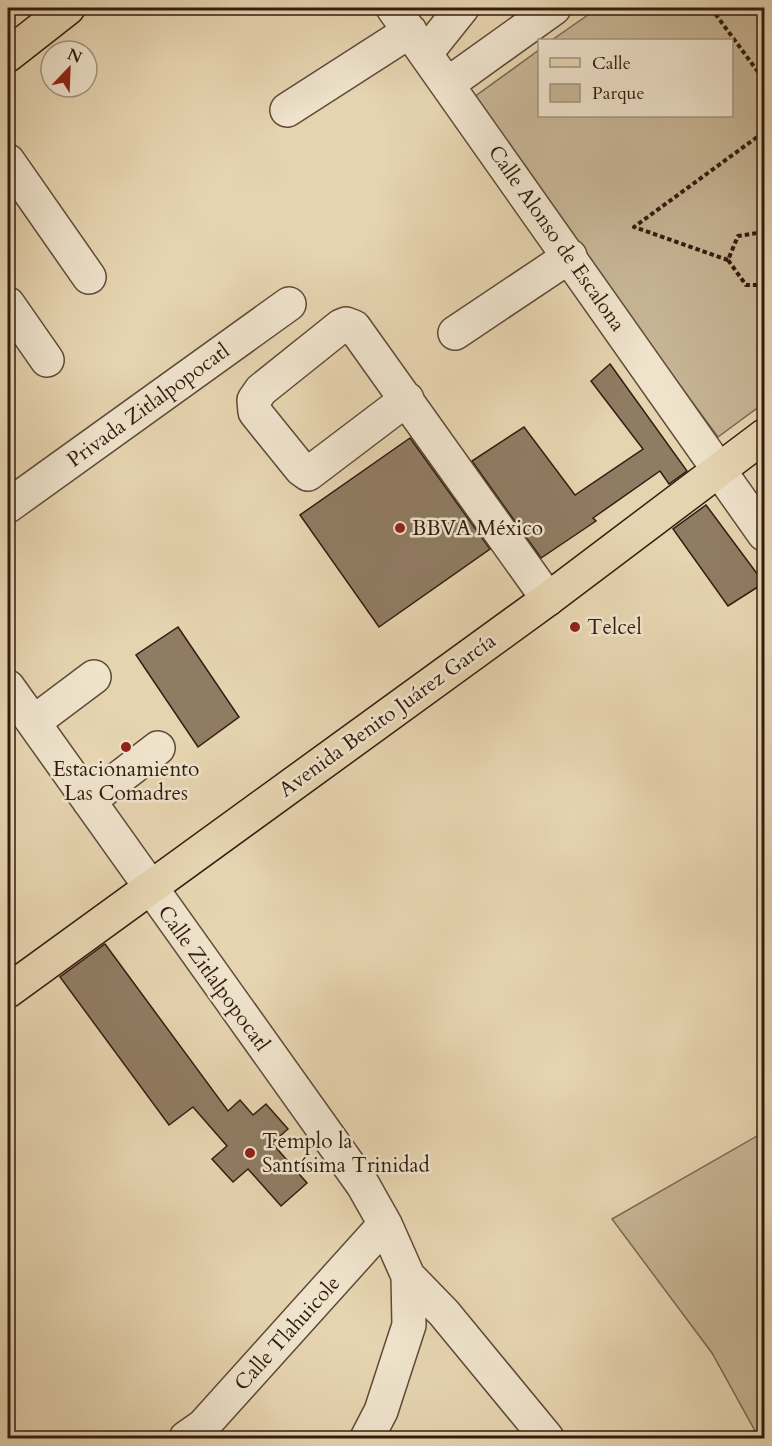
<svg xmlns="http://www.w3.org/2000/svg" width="772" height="1446" viewBox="0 0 772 1446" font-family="Cardo,serif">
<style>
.green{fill:#c7b595;stroke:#7c6852;stroke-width:1.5}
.building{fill:#907c63;stroke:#321c0f;stroke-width:1.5}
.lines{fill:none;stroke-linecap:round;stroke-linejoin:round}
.minor-casing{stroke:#5f4a37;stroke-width:36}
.major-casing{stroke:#321c0f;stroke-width:36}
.path{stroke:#321c0f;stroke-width:4;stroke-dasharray:4.5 3;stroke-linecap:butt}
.minor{stroke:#efe3cc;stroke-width:33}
.major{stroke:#e6d4b0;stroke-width:33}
.poi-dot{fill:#8f2418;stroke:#efe3cc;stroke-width:2}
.labels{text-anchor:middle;stroke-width:5;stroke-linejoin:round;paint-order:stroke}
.street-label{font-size:21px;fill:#321c0f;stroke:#efe3cc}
.poi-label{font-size:21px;fill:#321c0f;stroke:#efe3cc;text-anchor:start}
</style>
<rect width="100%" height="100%" fill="#e6d4b0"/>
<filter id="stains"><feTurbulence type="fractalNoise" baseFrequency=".00333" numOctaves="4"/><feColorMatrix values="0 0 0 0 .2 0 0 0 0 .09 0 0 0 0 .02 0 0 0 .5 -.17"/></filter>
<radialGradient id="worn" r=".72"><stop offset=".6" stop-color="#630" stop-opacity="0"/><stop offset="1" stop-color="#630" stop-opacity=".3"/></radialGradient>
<!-- green -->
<path class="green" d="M598,8H764V403L718,437L470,100L539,50L540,116H732V40H552Z
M764,1132V1438H759L712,1353L612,1219Z"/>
<!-- building -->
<path class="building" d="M610,364L687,471L669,484L660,471L593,518L596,521L541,558L472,461L524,427L575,495L643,449L591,381Z
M410,438L490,549L379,627L300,515Z
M706,505L764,583L728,606L673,529Z
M178,627L239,717L198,747L136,655Z
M105,944L228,1111L240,1100L253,1115L266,1104L288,1129L272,1143L307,1183L281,1206L248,1169L233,1182L212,1159L227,1146L193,1107L169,1125L60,977Z"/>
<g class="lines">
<!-- minor casing -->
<g class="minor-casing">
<path id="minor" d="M393,8L764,534
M426,53L462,8
M448,84L554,8
M287,110L410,31
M8,161L89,277
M8,304L47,360
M455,333L570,256
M407,399L308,474L301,469L255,412L254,400L261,390L341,326L346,324L354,327L548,599
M8,506L289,304
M8,687L363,1185L385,1224L408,1276L444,1313L547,1438
M34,722L94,677
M89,801L158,748
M186,1438L203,1426L385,1224
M367,1438L381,1411L409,1325L408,1276"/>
</g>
<!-- major casing -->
<g class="major-casing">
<path id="major" d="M8,55L68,8
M8,991L548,599L764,436"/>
</g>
<!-- path -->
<path class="path" d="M711,8L764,80
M764,232L738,236L728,260L746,285H764
M728,260L634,227L764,132"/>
<!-- minor -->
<use href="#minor" class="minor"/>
<!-- major -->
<use href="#major" class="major"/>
</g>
<!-- markers -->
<g class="poi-dot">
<circle cx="400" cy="528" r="6"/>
<circle cx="575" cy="627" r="6"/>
<circle cx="126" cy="747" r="6"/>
<circle cx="250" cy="1153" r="6"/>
</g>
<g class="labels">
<!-- street labels -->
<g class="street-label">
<text transform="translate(557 238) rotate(55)" y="7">Calle Alonso de Escalona</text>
<text transform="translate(148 405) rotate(-36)" y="7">Privada Zitlalpopocatl</text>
<text transform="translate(387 715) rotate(-36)" y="7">Avenida Benito Juárez García</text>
<text transform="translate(214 978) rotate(54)" y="7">Calle Zitlalpopocatl</text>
<text transform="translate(287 1333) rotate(-48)" y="7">Calle Tlahuicole</text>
</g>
<!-- poi labels -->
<g class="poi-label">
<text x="412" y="535">BBVA México</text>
<text x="587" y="634">Telcel</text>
<text x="126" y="776" text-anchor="middle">Estacionamiento<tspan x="126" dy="24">Las Comadres</tspan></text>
<text x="262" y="1148">Templo la<tspan x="262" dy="24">Santísima Trinidad</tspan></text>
</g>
</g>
<!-- margin -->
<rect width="772" height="1446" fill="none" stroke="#e6d4b0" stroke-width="30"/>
<rect x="9" y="9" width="754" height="1428" fill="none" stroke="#321c0f" stroke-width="3"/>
<rect x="15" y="15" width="742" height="1416" fill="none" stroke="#321c0f" stroke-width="1.5"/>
<!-- legend -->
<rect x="538" y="39" width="195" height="78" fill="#efe3cc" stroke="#a39380" stroke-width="1.5"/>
<rect x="550" y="58" width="30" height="9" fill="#e6d4b0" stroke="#a39380" stroke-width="1.5"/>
<text x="592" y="69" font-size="18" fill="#321c0f">Calle</text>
<rect x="550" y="84" width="30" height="18" fill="#c7b595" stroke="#a39380" stroke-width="1.5"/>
<text x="592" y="99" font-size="18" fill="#321c0f">Parque</text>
<!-- north arrow -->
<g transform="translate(69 69) rotate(23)"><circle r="28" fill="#efe3cc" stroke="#a39380" stroke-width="1.5"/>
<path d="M0-4.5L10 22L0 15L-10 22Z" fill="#8f2418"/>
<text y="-9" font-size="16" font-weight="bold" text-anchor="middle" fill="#321c0f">N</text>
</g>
<rect width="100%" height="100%" filter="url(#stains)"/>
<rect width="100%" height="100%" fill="url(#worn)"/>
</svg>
